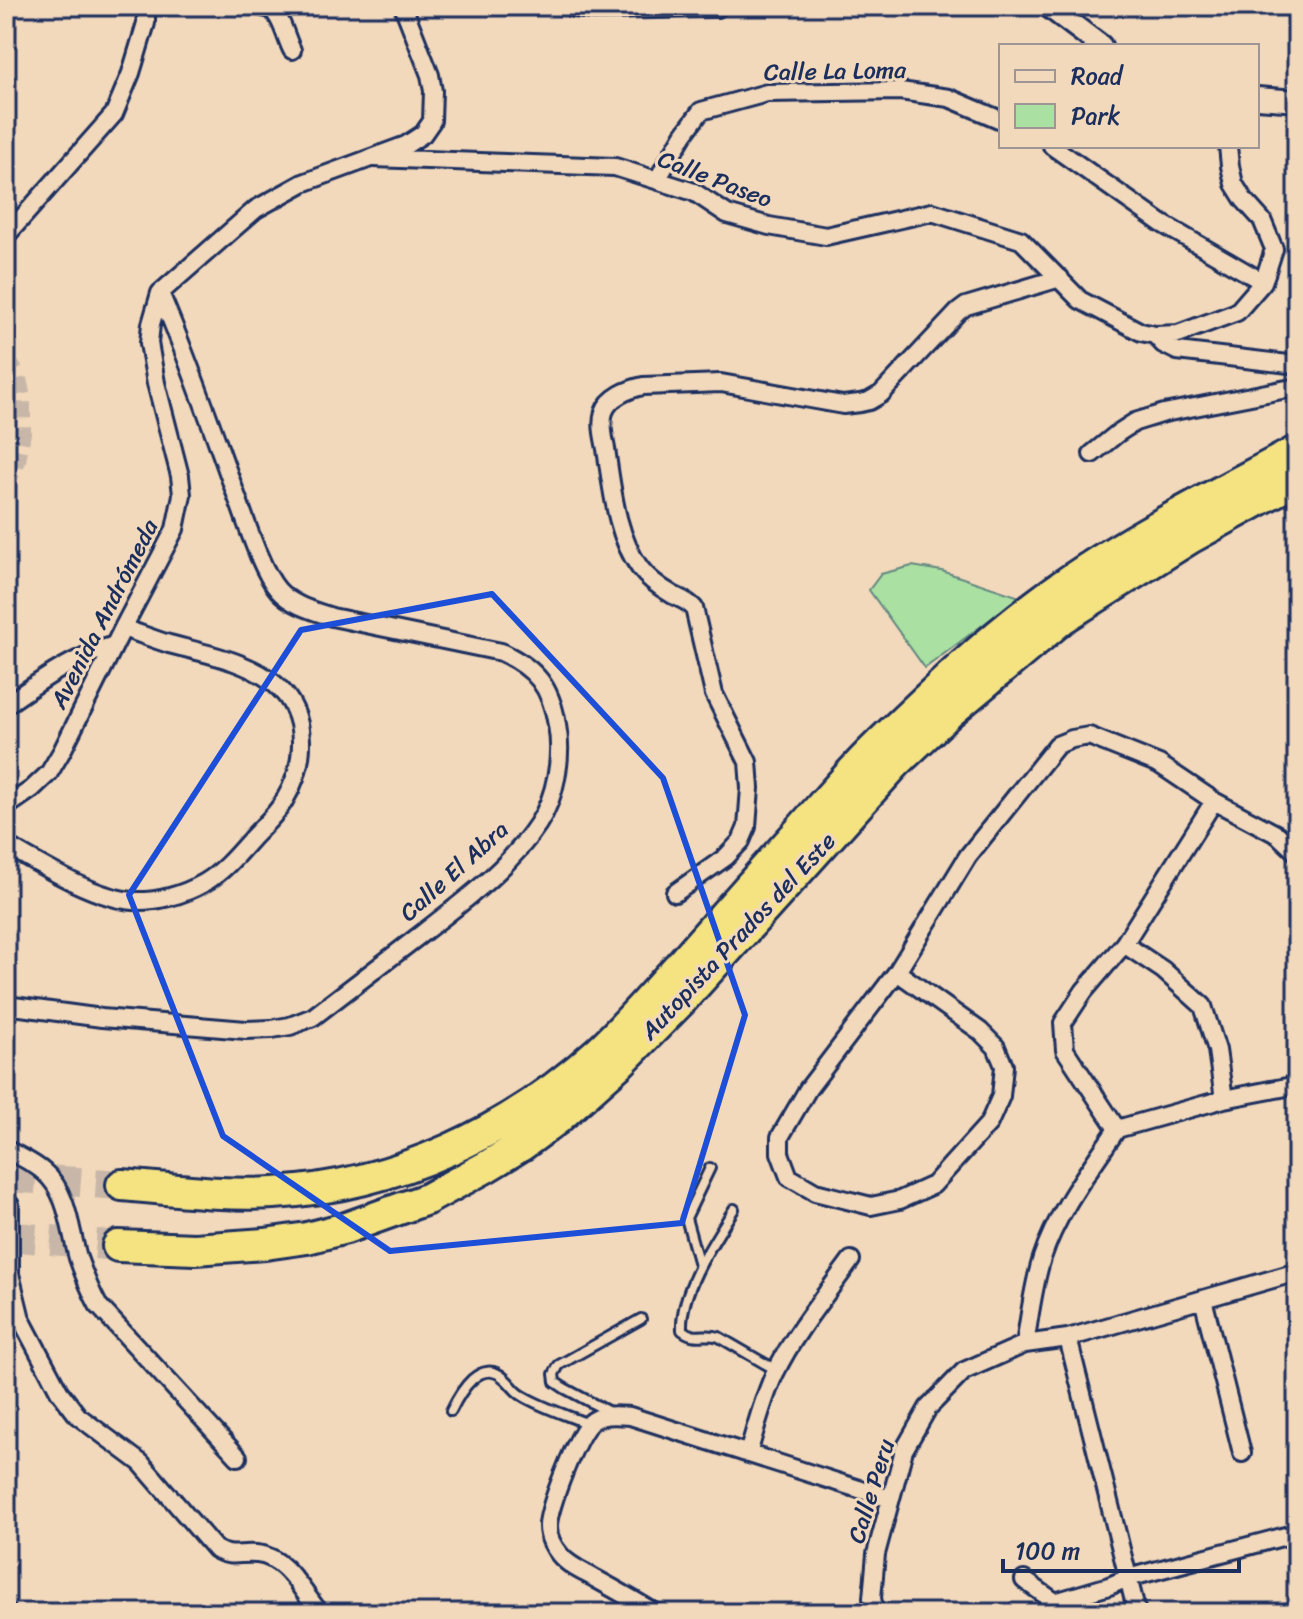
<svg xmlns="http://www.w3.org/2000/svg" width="1303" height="1619" viewBox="0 0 1303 1619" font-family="Sriracha,sans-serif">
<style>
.green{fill:#abe0a3;stroke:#638880;stroke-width:2}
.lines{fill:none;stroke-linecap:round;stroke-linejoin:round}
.minor-tunnel{stroke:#c8b7a8;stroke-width:16;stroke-dasharray:16 8;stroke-linecap:butt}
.motorway-tunnel{stroke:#c8b7a8;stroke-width:30;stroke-dasharray:30 15;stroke-linecap:butt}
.service-casing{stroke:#1b2f5e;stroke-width:14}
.minor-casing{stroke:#1b2f5e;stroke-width:22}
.tertiary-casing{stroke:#1b2f5e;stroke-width:26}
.motorway-casing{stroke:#1b2f5e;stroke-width:36}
.service{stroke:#f3d9bb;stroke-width:8}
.minor{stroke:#f3d9bb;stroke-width:16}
.tertiary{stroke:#f3d9bb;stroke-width:20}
.motorway{stroke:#f5e382;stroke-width:30}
.marked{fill:none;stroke:#1d4ed8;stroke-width:6;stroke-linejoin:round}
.labels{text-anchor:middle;stroke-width:6;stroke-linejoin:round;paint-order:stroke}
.street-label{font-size:24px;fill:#1b2f5e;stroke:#f3d9bb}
</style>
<rect width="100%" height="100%" fill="#f3d9bb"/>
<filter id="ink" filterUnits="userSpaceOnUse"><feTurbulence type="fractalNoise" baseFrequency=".0125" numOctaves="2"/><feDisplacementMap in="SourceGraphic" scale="16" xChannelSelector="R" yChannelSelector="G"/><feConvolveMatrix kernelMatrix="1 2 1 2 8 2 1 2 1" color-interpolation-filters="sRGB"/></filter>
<g filter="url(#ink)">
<!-- green -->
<path class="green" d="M912,566L942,571L1020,597L925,668L869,590L881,574Z"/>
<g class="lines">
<!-- minor-tunnel -->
<path class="minor-tunnel" d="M6,359L18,374L23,398V433L18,461L6,486"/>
<!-- motorway-tunnel -->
<path class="motorway-tunnel" d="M6,1177L122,1185
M6,1236L118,1246"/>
<!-- service casing -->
<g class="service-casing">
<path id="service" d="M734,1209C714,1241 680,1290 682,1330C696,1341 704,1332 719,1337L776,1370
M699,1265L686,1218L710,1168
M451,1411C460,1392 481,1356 505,1379C512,1385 515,1392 523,1396C543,1408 567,1415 588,1424
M609,1412L564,1388L555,1382L554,1374L559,1365L641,1319"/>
</g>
<!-- minor casing -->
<g class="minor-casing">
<path id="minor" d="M257,6C258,6 269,8 270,9C281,14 286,39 292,50
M1052,146L1161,223L1263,282
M374,158L615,167L694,192L727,214L769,226L826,236L932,212L1021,240L1080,300L1141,332L1155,335L1178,334L1237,312L1263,282L1266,274L1274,249L1262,220L1244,200L1234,184L1230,166L1228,146
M657,180L684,134L701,111L767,93L900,91L949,98L1001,120
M6,236L114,114L131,73L146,23V6
M1155,335L1163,344L1177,351L1297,365
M1092,454L1118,433L1135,422L1164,413L1297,387
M6,705C43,679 70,659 114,645
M6,807L32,789L49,773L62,751L123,628L175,529L182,495L180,476L156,383L149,343L151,324L160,293L256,209L303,183L406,145L423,134L432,121L433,91L430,75L403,6
M6,845C41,865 93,898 134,901C157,902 183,895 204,883C223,872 237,855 252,838C263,826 276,815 284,801C306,765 310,715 276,685C249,661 203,653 169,644C153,639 138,633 123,628
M675,893L726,857L741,841L747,827L750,788L748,762L714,694L694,608C688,601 681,599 673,595C661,588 648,579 640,568C616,536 612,487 606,449C604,438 600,424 604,412C609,397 629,389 643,386L721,383L843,405L860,403L869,401L881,394L958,312L966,306L1060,278
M1124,944L1163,970L1203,1006L1217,1050L1224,1099
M897,972L980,1031L996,1047L1004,1066L1001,1096L989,1123L933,1185L900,1200L871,1206L815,1192L789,1177L780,1153V1137L808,1089L897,972L968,856L1057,745L1072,739L1089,736L1159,764L1214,801L1278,835L1297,853
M6,1005L102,1018L246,1030L272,1029L290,1026L313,1017C350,989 387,960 424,932C465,900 509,868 538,824C556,797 563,756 557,725C551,687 536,668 501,652L332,617C314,611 291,605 278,590C262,572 247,524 238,500C213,431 189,360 160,293
M1117,1129L1065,1050L1063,1023L1084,991L1124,944L1214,801
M6,1149C18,1156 33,1162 44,1172C68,1192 70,1230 78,1258C84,1275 90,1290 98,1305L238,1457
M10,1205V1274L21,1319L59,1391L78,1416L141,1463L215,1549C232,1559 239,1552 257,1554C284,1556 301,1589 316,1608L322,1613
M1203,1299L1242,1453
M1068,1338L1137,1613
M1025,1344C1030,1315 1033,1286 1042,1258C1057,1212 1090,1169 1117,1129L1224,1099L1297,1085
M748,1454C756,1427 763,1398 775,1373C795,1332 825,1296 851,1260
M1024,1580L1055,1602L1109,1586L1128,1578L1297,1533
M6,1610L8,1613
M655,1613C636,1601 616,1590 596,1579C584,1572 569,1566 560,1555C554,1548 548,1537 548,1527C547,1510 577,1435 589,1424C600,1413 616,1415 630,1416L890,1499
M875,1613L872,1598L876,1554L904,1450L928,1408L964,1371L1025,1344L1068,1338L1297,1272"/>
</g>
<!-- tertiary casing -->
<g class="tertiary-casing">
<path id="tertiary" d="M573,6L595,8L717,6
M1048,6L1101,46
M1257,98L1297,101"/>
</g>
<!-- motorway casing -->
<g class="motorway-casing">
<path id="motorway" d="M122,1185C172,1189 224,1196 274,1193C396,1186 510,1132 600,1050C628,1024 653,994 679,966C719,921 759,875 800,830C825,802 850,772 878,745C930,695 983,644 1041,601C1120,542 1210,498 1297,451
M118,1246L195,1249L265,1244L307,1238L346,1228L427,1199L486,1167L522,1145L556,1120L621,1062L681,1001L896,763L949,713L1063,618L1190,538L1297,479"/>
</g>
<!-- service -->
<use href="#service" class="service"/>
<!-- minor -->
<use href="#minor" class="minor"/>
<!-- tertiary -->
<use href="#tertiary" class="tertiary"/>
<!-- motorway -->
<use href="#motorway" class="motorway"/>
</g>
</g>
<!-- marked area -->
<path class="marked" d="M492,594L663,778L745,1015L682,1223L390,1251L223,1136L129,895L301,630Z"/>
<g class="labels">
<!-- street labels -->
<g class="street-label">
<text transform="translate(835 71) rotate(-1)" y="8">Calle La Loma</text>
<text transform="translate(715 179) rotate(21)" y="8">Calle Paseo</text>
<text transform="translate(104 614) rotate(-63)" y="8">Avenida Andrómeda</text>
<text transform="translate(454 871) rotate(-42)" y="8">Calle El Abra</text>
<text transform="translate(738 936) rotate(-47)" y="8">Autopista Prados del Este</text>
<text transform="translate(871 1491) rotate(-73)" y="8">Calle Peru</text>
</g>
</g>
<!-- margin -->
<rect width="1303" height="1619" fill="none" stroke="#f3d9bb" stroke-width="32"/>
<rect x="16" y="16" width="1271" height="1587" fill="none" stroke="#1b2f5e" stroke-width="3" filter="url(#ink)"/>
<!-- legend -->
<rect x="999" y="44" width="260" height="104" fill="#f3d9bb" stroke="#9d9596" stroke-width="2"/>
<rect x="1015" y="70" width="40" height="12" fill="#f3d9bb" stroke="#9d9596" stroke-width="2"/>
<text x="1071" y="84" font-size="24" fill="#1b2f5e">Road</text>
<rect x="1015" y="104" width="40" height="24" fill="#abe0a3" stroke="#9d9596" stroke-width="2"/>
<text x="1071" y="124" font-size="24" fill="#1b2f5e">Park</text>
<!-- scale -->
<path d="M1003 1559v12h236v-12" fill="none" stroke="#1b2f5e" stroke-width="4"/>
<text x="1015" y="1559" font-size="24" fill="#1b2f5e" stroke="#f3d9bb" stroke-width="6" paint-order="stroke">100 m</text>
</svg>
